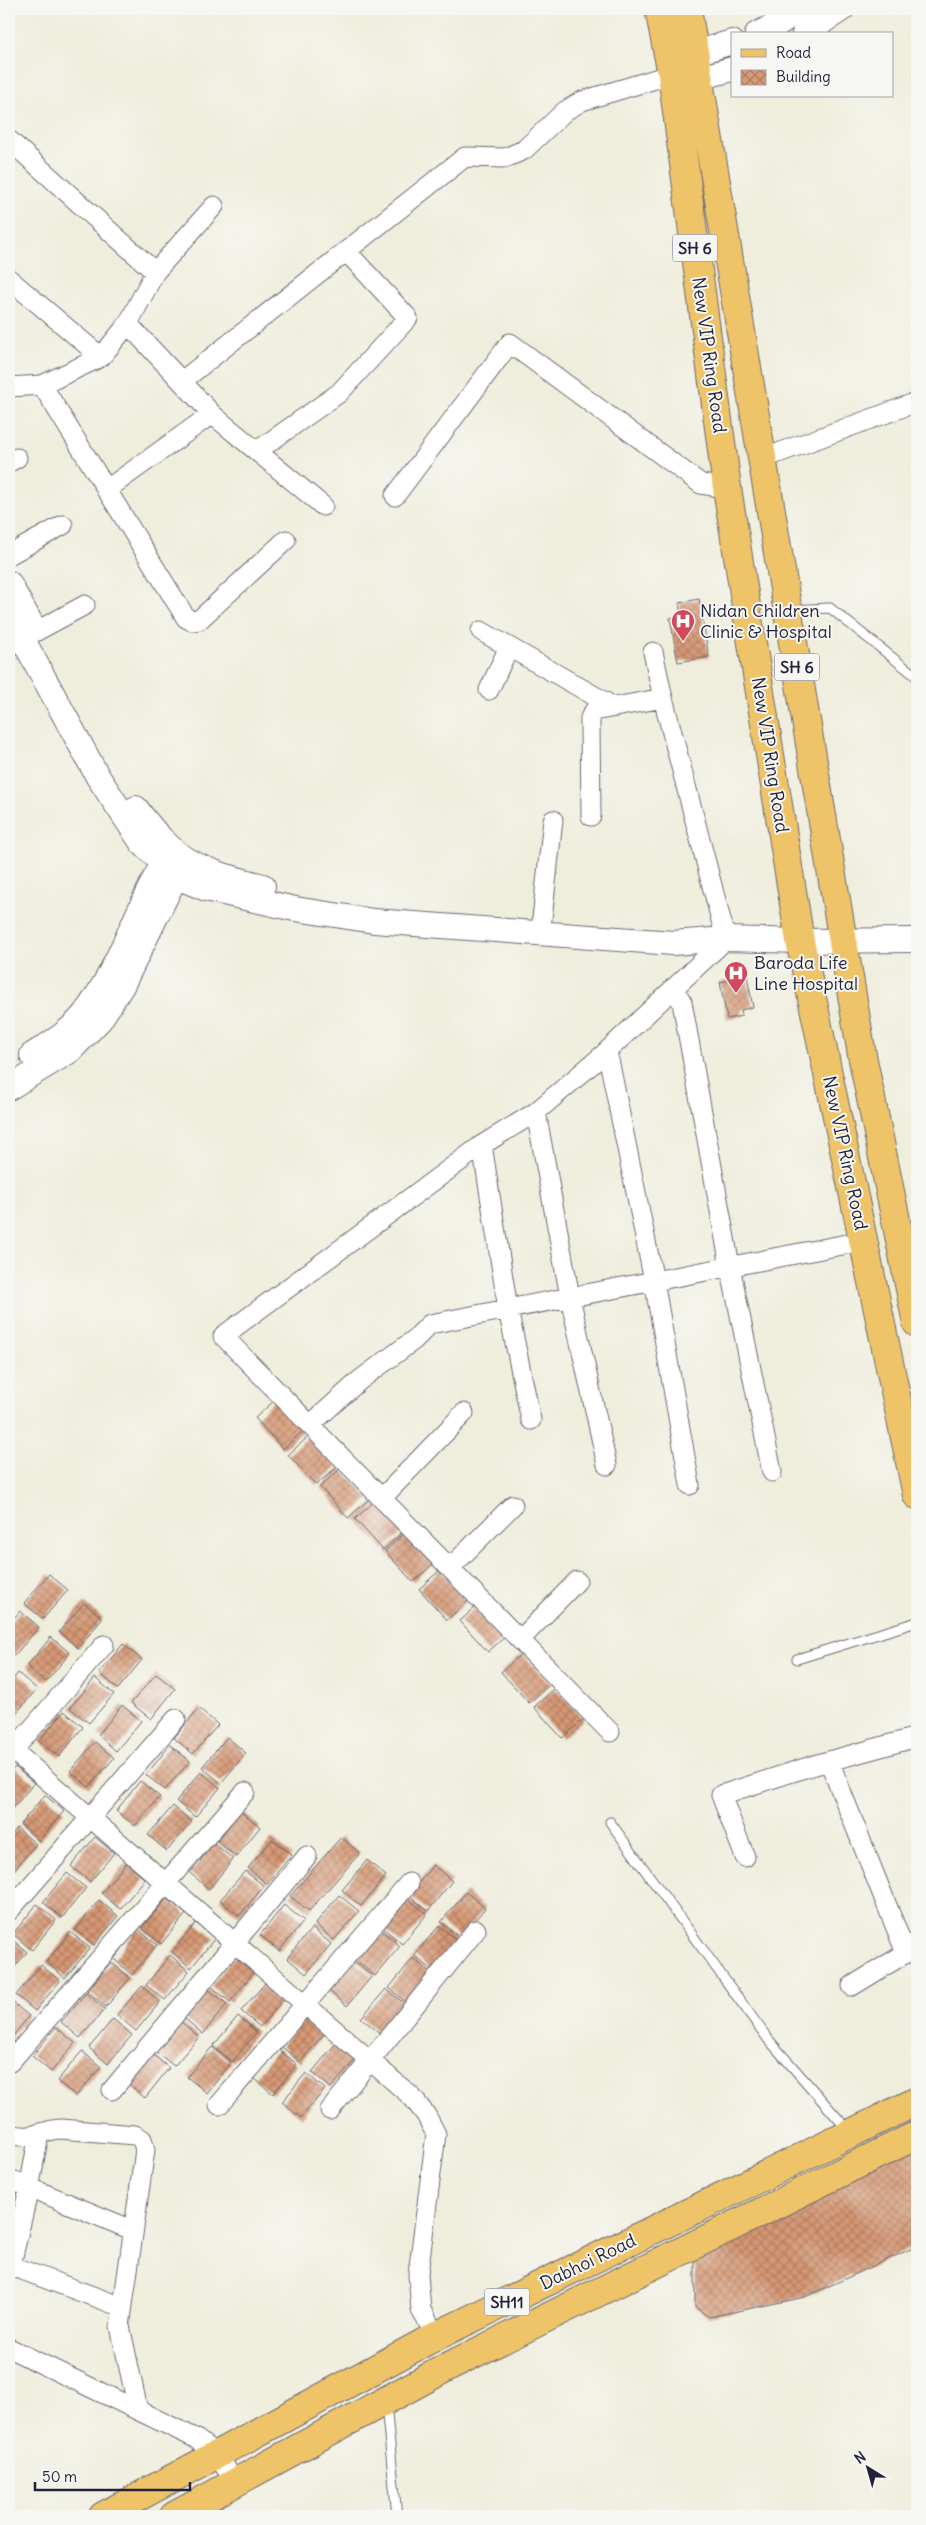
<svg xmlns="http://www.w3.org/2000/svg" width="926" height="2525" viewBox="0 0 926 2525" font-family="Delius,sans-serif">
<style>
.building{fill:url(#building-cross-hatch)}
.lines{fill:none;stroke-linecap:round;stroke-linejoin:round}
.service-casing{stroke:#6a6973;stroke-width:11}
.minor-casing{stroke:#6a6973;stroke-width:21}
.tertiary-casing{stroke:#6a6973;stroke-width:26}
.primary-casing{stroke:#6a6973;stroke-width:30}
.service{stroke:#fff;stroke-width:9}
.minor{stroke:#fff;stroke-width:19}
.tertiary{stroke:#fff;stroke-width:24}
.primary{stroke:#efc469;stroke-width:28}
.labels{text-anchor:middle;stroke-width:4;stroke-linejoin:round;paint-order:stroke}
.shield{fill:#f6f6f2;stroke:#626272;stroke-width:1}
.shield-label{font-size:16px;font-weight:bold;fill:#22223b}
.street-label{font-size:18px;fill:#22223b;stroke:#f6f6f2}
.poi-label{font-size:18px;fill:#22223b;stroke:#f6f6f2;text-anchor:start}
</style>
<defs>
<pattern id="building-cross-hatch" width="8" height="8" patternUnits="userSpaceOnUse" patternTransform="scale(1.25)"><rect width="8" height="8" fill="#d79875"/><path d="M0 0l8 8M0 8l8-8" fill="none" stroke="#ae7c61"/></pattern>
</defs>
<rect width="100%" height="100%" fill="#f6f6f2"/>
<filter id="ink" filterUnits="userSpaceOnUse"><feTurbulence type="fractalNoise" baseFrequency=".02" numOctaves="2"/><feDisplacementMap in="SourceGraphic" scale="10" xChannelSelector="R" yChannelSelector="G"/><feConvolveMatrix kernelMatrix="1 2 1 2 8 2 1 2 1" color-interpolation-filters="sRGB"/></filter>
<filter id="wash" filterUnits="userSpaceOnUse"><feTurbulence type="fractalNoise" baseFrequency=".0096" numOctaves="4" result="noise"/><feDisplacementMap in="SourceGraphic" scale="20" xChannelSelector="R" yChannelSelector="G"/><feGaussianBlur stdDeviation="1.12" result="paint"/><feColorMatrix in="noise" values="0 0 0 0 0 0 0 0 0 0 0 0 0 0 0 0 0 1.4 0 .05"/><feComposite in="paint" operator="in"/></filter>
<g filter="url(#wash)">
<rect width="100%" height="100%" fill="#efeddb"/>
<g id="blocks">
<!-- building -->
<path class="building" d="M699,599L709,657L678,662L670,618L681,616L679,603Z
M746,971L753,1007L741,1010L742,1016L727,1019L720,982L735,979L734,973Z
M276,1399L304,1430L283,1449L255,1418Z
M309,1436L337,1467L316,1485L288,1455Z
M341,1468L369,1499L348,1518L320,1487Z
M376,1500L404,1531L383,1550L355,1519Z
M406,1532L434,1563L413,1582L385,1551Z
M440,1570L468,1601L447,1620L419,1589Z
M49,1574L68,1590L43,1619L24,1603Z
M481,1602L509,1633L488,1652L460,1621Z
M84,1603L103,1618L78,1648L59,1632Z
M20,1611L39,1627L14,1656L9,1651V1624Z
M51,1637L70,1653L46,1682L27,1666Z
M123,1644L142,1660L118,1689L99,1673Z
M522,1653L550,1684L529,1703L501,1672Z
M18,1673L37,1689L12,1718L9,1715V1684Z
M156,1674L175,1689L151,1719L131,1703Z
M95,1678L114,1694L89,1723L70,1708Z
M555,1688L584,1719L562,1738L534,1707Z
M122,1705L141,1721L116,1751L98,1735Z
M199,1708L218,1725L193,1754L174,1738Z
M64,1711L83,1727L59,1757L39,1741Z
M227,1737L246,1753L221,1783L202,1767Z
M95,1742L114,1758L89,1787L70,1771Z
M170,1745L190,1761L165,1790L146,1775Z
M15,1767L34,1783L9,1813V1774Z
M201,1772L220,1788L195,1817L176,1801Z
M140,1781L160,1797L135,1826L116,1811Z
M45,1795L64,1811L39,1841L20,1824Z
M173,1806L192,1822L167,1851L148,1835Z
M241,1811L260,1827L236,1857L217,1841Z
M17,1828L36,1844L11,1874L9,1872V1838Z
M95,1837L114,1853L90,1882L71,1866Z
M341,1837L360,1853L309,1911L290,1896Z
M272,1839L292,1855L267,1884L248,1868Z
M214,1843L233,1859L209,1889L190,1873Z
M367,1860L386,1876L361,1906L342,1890Z
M126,1863L145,1879L120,1909L101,1893Z
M433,1865L452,1881L428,1911L409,1895Z
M245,1871L264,1886L239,1916L220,1900Z
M67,1873L86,1888L62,1918L43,1902Z
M466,1892L485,1908L460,1938L441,1922Z
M339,1895L359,1911L334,1940L315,1924Z
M167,1898L186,1914L161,1944L142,1928Z
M407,1898L427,1914L402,1944L383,1928Z
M99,1900L118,1916L94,1945L75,1930Z
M37,1904L56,1920L32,1950L13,1934Z
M284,1905L304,1921L279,1951L260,1935Z
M196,1923L215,1938L191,1968L172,1952Z
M439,1926L458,1941L433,1971L414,1955Z
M312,1928L331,1944L306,1974L287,1958Z
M138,1929L157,1945L132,1975L114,1959Z
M381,1930L400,1946L375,1976L356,1960Z
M70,1932L90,1948L65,1978L46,1962Z
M9,1937L27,1952L9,1974Z
M170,1955L189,1971L165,2000L146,1985Z
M235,1956L254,1972L230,2002L211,1986Z
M413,1958L432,1974L408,2004L389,1988Z
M353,1961L372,1976L347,2006L328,1990Z
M111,1962L130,1978L106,2007L87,1991Z
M41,1965L60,1981L35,2011L16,1995Z
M266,1982L285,1998L260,2027L241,2011Z
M142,1986L160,2002L136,2031L117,2015Z
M208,1989L227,2004L203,2034L184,2018Z
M386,1989L405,2004L381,2034L361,2018Z
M86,1993L105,2009L80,2038L61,2022Z
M10,2000L29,2016L9,2041V2002Z
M238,2016L257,2032L232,2062L213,2046Z
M306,2017L325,2033L300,2062L281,2046Z
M113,2019L132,2035L108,2064L89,2048Z
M180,2021L199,2037L174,2066L155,2051Z
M56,2027L75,2043L51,2072L32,2056Z
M336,2043L356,2059L331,2088L312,2072Z
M212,2047L231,2063L207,2093L187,2077Z
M278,2049L297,2064L273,2094L254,2078Z
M82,2051L101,2067L76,2096L57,2081Z
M150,2052L169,2068L145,2098L126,2082Z
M306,2073L325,2089L301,2118L282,2102Z
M917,2141V2246L805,2297L709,2317L695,2307V2252Z"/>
</g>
</g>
<g filter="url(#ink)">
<use href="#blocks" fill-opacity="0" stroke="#6a6973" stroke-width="1"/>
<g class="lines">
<!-- service casing -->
<g class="service-casing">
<path id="service" d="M790,610L830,608L917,677
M797,1659L917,1622
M610,1822L768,2039L848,2130
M386,2405L397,2516"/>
</g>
<!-- minor casing -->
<g class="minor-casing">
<path id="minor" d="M9,140L155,272
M9,279L101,357
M128,324L213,415L323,506
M182,381L465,157L505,158L524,150L565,111L582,101L672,74
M42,385L186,618L192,621L199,620L286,540
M9,387L42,385L101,357L128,324L155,272L214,206
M257,451L339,393L408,318L346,251
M762,459L917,402
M9,462L17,458
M106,490L212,414
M395,496L510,343L701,484L727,488
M9,555L63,525
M481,631L614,707
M35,632L85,605
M489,690L509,647
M591,816L590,726V718L594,711L663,698
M542,919L553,820
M673,988L682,1002L730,1266L772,1472
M604,1054L609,1060L654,1281L690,1485
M536,1112L570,1297L607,1465
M482,1145L508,1309L531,1420
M310,1425L360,1380L414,1340L430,1324L863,1241
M382,1498L464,1413
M450,1568L513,1505
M520,1640L577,1581
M610,1732L223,1336L482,1145L536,1112L604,1054L726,939L663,698L653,652
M9,1747L412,2097L426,2115L436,2134L418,2274L421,2310L436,2336
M9,1755L104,1645
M829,1761L906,1953L852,1986
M745,1857L721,1795L811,1766L917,1737
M9,1911L176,1719
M10,2062L245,1792
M112,2090L307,1856
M219,2105L409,1883
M330,2110L476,1930
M9,2133C32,2142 39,2130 61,2129L135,2135L142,2139L145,2150L120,2326L138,2410
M39,2134L29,2189L12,2260L14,2267L122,2307
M9,2179L132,2230
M9,2348L195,2438L217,2455L236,2483"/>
</g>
<!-- tertiary casing -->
<g class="tertiary-casing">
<path id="tertiary" d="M757,34L778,24L801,9
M804,34L842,9
M676,59L732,42
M681,83L732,69
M9,583L33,627
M9,614L98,777L142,843L177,877L206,889L295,909L374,921L673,943L726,939L800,941L917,940
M136,808C177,864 198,869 263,886
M32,1055C51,1043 71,1031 85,1013C122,964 138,902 170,851
M9,1088L70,1051L100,1020L122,986L182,864"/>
</g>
<!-- primary casing -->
<g class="primary-casing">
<path id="primary" d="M659,9L672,74L727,488L800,941L917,1495
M687,9L862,1055L917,1323
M103,2516L436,2336L917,2101
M174,2516L451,2365L917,2135"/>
</g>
<!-- service -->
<use href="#service" class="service"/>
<!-- minor -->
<use href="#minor" class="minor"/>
<!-- tertiary -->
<use href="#tertiary" class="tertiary"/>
<!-- primary -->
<use href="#primary" class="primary"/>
</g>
</g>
<!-- icons -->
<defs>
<g id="hospital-pin" transform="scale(1.25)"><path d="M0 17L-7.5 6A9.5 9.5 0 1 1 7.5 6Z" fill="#d1495b" stroke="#f6f6f2"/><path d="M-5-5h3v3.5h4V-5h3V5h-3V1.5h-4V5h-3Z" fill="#fff"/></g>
</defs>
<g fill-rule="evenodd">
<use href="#hospital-pin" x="683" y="621"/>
<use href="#hospital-pin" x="736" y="973"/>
</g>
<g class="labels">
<!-- shield labels -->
<g class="shield">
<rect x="672.5" y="234.5" width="45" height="27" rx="4"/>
<rect x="774.5" y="653.5" width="45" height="27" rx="4"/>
<rect x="484.5" y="2288.5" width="45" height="27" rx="4"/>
</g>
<g class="shield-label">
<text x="695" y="254">SH 6</text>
<text x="797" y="673">SH 6</text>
<text x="507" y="2308">SH11</text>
</g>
<!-- street labels -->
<g class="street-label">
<text transform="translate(709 355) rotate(82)" y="6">New VIP Ring Road</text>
<text transform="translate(770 755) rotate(81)" y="6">New VIP Ring Road</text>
<text transform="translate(845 1153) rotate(78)" y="6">New VIP Ring Road</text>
<text transform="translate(588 2262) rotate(-26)" y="6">Dabhoi Road</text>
</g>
<!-- poi labels -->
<g class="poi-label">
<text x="700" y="617">Nidan Children<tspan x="700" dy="21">Clinic &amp; Hospital</tspan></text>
<text x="754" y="969">Baroda Life<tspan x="754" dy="21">Line Hospital</tspan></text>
</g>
</g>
<!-- margin -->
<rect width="926" height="2525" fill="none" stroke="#f6f6f2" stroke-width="30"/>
<!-- legend -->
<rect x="731" y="32" width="162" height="65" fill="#f6f6f2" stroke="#a1a1a9"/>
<rect x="741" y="49" width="25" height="8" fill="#efc469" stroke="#a1a1a9"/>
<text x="776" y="58" font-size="15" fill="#22223b">Road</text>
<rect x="741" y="70" width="25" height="15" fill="url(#building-cross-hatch)" stroke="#a1a1a9"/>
<text x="776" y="82" font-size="15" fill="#22223b">Building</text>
<!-- north arrow -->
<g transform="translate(868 2468) rotate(323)" stroke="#f6f6f2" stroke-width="4" paint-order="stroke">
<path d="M0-4L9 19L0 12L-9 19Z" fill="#22223b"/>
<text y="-8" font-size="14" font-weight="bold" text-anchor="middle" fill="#22223b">N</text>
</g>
<!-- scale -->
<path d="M35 2482v8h155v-8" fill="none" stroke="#22223b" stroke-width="2.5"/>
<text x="42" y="2482" font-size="15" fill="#22223b" stroke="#f6f6f2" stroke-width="4" paint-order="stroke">50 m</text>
</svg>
